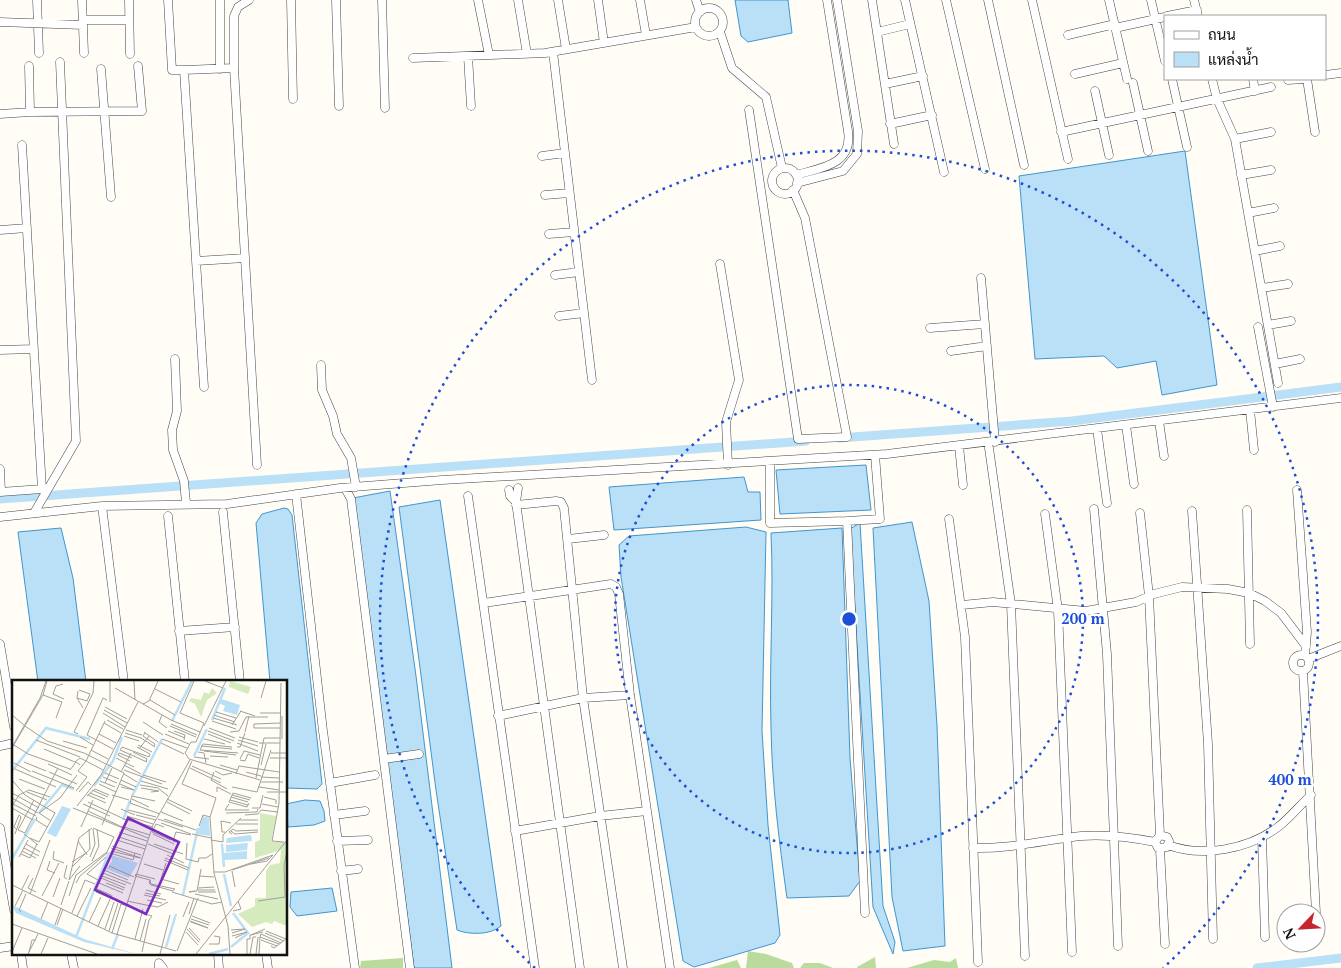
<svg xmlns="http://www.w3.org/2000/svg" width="1341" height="968" viewBox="0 0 1341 968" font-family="'PT Serif',Sarabun,serif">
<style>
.forest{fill:#b9dc9c}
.water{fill:#b9e0f7;stroke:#3f96cf}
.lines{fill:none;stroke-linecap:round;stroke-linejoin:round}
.canal{stroke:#b9e0f7;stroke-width:9}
.minor-casing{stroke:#444;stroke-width:9}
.minor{stroke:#fff;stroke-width:8}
.ring{fill:none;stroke:#1d4ed8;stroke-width:2.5;stroke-dasharray:2.5 5}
.inset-river{fill:none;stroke:#b9e0f7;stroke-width:2.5}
.inset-road{fill:none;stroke:#a09f9a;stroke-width:1}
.view{fill:#7b2cbf;fill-opacity:0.15;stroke:#7b2cbf;stroke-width:2.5}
.inset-edge{fill:none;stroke:#111;stroke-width:2.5}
.centre{fill:#1d4ed8;stroke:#fff;stroke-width:2.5}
.ring-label{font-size:15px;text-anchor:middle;font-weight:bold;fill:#1d4ed8;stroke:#fff;stroke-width:5;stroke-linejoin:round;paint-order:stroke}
</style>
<rect width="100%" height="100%" fill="#fffdf5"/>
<!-- forest -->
<path class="forest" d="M748,951L766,954L792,963L794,968H746Z
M875,957L876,968H857V967Z
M403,958V968H360L361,961Z
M956,958L958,968H907L934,960L950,962Z
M737,960L741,968H709Z
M804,963H820L833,968H800Z"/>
<!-- water -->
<path class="water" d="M735,0H788L792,33L748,42L741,36Z
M1185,151L1217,385L1162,395L1156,361L1117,368L1104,356L1035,359L1019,176Z
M866,465L871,510L780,514L776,470Z
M744,477L748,492H760L761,520L614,530L609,487Z
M390,491L416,676L452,968H414L353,498Z
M440,500L501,926C491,935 469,935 457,930L436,790L399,507Z
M284,508L288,509L292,515L322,784L317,789L286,788V682H270L256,523L262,514Z
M912,522L929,601L937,726L945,946L903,951L892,897L873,528Z
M860,523L883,906L895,942L893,954L873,907L850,529Z
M746,527L766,532L762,731L768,825L780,935L775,943L694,967L683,961L621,577L619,545L629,536Z
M61,528L73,578L86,682H38L18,532Z
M842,528L850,758L860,881L849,896L787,898C779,841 772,785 771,728C769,663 774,598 771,533Z
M305,800L320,801L324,811L325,821L314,825L288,827L286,804Z
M332,888L337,911L297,916L290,907L291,892Z"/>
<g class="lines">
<!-- canal -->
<path class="canal" d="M839,438L1072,421L1341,387
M0,499L806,441
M1257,968L1341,958"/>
<!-- minor casing -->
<g class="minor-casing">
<path id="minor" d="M37,0L39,53
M82,0L84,53
M129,0L130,54
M168,0L172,70H184L204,387
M220,0V69
M249,0L238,7L234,16V68L257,465
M291,0L293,99
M336,0L339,106
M382,0L385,108
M478,0L489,55
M518,0L527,54
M558,0L566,49
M598,0L604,43
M640,0L646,35
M696,0L700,12
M872,0L894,144
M905,0L944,172
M946,0L985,169
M988,0L1024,165
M1032,0L1068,159
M1109,0L1127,79
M1151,0L1165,61
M1194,0L1198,16
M695 22a14 14 0 1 1 28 0a14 14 0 1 1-28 0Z
M1167,16L1197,10
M83,20H129
M0,22L83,25
M1115,28L1165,17
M720,32L732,68L766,97L782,168
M877,32L910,24
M1068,35L1115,24
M553,52L592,380
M468,56L471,106
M413,58L545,53L696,27
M101,69L111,197
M184,70L234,68
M1075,74L1123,63
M1325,75L1341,73
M1172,79L1187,147
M1212,79L1217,99L1235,139L1278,383
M1253,79L1255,91
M1307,79L1315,132
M1288,80L1303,79
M1133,83L1148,151
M885,84L923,76
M1095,91L1109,155
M749,110L798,439L847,437L805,218L793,190
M30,112L142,111L138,66
M0,114L30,112L29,66
M890,124L932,115
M1061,132L1271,87
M1235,139L1271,132
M542,156L565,153
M772 181a13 13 0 1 1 26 0a13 13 0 1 1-26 0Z
M796,175C821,168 853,165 848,131L827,0
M1241,175L1271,170
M797,183L843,171L857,154L858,131L837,0
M545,195L569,193
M1248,213L1274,208
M0,230L27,228
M549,234L574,232
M1255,251L1280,246
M196,261L245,258
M720,264L739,380L726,422L728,465
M555,275L579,272
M981,278L995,442
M1262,288L1288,284
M559,316L584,313
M1268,325L1291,321
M1258,327L1273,407
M930,328L985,324
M0,350L33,349
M951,351L987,346
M175,359L177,411L172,430L173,450L184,481L186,503
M1275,364L1300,359
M321,365L322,390L333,416L337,434L351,458L356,487
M1250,410L1254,450
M1159,421L1164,456
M1126,425L1134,484
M1097,429L1107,503
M959,446L963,485
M989,448L1011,604L1025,956
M770,462V523L847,521
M0,469L1,492
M345,488L351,499L410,968
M518,488L516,502L580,968
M509,490L510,496L516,502
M1297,490L1307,632L1305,655
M0,492L42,489L22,145
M296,494L323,731L355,968
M468,496L535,968
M516,505L556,501L561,502L564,508L583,698L623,968
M102,506L124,682
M1094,509L1107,654L1118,946
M1247,510L1250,644
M1192,511L1208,744L1213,939
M223,512L240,682
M34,513L76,441L60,62
M1140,513L1149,596L1160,835
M1045,514L1058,610L1072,952
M168,516L185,682
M0,517L102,506L227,504L340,488L442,480L887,454L1341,398
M949,519L965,637L978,962
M568,539L604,535
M484,603L611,584L616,587L619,594L630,695L670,968
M962,605L993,602L1086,611L1136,602L1154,594L1182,587L1228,589L1249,593L1265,601L1281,613L1306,646
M179,631L235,627
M0,644L14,727
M1293 663a8 8 0 1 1 16 0a8 8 0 1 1-16 0Z
M1308,659L1341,646
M1303,671L1316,913
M498,716L583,698L630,695
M0,746L14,743
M384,759L419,754
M330,783L375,775
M334,815L365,811
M0,828L14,910
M515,831L600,816L647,811
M1262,837L1265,937
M337,841L368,840
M1168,845C1203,858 1249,849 1278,827C1290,818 1300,805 1311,795
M973,848C1010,849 1045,840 1081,836C1107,834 1130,837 1155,842L1158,848L1167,847L1169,841L1167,837L1160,835L1155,842
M1160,849L1165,944
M341,871L358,869
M865,913L847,521L880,519L875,455
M1316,915L1317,933
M0,948L14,946
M21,954L23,968
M71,954L74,968
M218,954L219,968
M266,954L268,968
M159,968V963L163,968"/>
</g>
<!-- minor -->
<use href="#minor" class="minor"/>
</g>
<!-- distance rings -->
<g class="ring">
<circle cx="849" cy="619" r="234"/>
<path d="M535 968A469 469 0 1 1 1163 968"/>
</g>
<!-- overview -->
<g transform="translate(12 680)">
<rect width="275" height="275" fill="#fffdf5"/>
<path d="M218,1L239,7L236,14L217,7ZM200,8L205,13L195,20L189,37L183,24L177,21L179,18L189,20L192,12L197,14ZM248,133L264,136L259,162H275V246L262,241L260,244L254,242L240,247L226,234L243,226V218H254V191L258,185L268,183L269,170L243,178V162L248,160Z" fill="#d5ebbd"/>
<path d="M209,19L228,25L225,35L211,31L213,26L207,23ZM50,126L59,129L44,157L35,153ZM191,136L197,138L198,156L185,154ZM239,155L240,161L214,163L215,158ZM236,163L235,170L214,172V165ZM235,171V179L212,180V173ZM99,175L126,183L117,198L94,189L100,181ZM0,225L72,259L124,274L72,262L4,233Z" fill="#b9e0f7"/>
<path class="inset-river" d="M200,40L213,8M160,41L180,1M182,76L195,49M0,91L34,48L78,59M82,106L101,81L110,57M120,116L150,59M27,133L50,105L62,109M111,140L118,121M210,164L212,187M0,179L23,139M212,194L219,226M171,215L186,148M64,257L97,172M154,267L164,234M219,267L236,253L221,233M100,269L106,254M197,274L216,269"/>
<path class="inset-road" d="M98,1V22M122,1L123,20M182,1L168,33L192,43M193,1L211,8M269,3L267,123L260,161L272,162M51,4L44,6L41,14L52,19M103,8L159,40L188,52M143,9L169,22M66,11L65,18L71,28M31,15L50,22M65,18L75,21L78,14L67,10M249,18L254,1M138,20L163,35M131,24L137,21L146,1M93,27L115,39M92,30L115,43M228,31L243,36M204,32L224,38M91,33L113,47M248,33H268M0,35L12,45M150,35L147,42L155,48M202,35L223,42M44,38L50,22M201,38L225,45M95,40L111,49M200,41L224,49M131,42L151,55M92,43L109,53M192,43L184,62H179L173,73L177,79L248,100M159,44L185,55M220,45L229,31M13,46L35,61L72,73L112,93M158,46L184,57M192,46L214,1M197,48L223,58M268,48H242V44L268,43M114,50L130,55M156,51L173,58M162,51L173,55L172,60M196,51L222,61M132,52L146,62M218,52L227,51L234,37H256M233,52L237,36M113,53L129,58M133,53L131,56L143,64L142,66M66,54L62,52L81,13L82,1M87,54L104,63M153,54L177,64M196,54L219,63M75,55L91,18L95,20M75,55L101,69M112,56L127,61M68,57L81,65M227,57L246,62M129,58L143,67M150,59L175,68M192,59L213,64M270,59V36M24,60L68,77M226,60L246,66M51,61L75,68M149,63L172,74M225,63L246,71M247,63H268M2,65L16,74L58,89M126,65L140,72M189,66L220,69M0,67L28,18L34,1M125,67L138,74L137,77L110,67L108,70L135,82M225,67H228L233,53M0,68L31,15L35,1M32,69L63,82L68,78L74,81L93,41M127,69L137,56M79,70L96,79M188,70L226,73M188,70L191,64L220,67M192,71L224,75M121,72L135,79L134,82M186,72L192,73L194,83M259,73H275M198,76L216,77M182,77L197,79M104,78L122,87M258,78H275M228,79L232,71L248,75M228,80L233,81L236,74L247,78M118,81L106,75L107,73L120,78M180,81L170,104L204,118L198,137L202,193L216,246L218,274M12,82L34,91M2,83L19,92M36,84L60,95M112,85L129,94M208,85L225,90M249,85L254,64M180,86L209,99M178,88L209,103M3,89L44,107M58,90L64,82L68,85M112,90L150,104M20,91L62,108M203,91L211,95L220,93M37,92L65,104M109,92L119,73M202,92L199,100L215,109M234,92L249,96M93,93L107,99M112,94L125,102M224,94L227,86L267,92M131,95L154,102M91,97L105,103M249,97L267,98M244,98L252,58H268M7,99L33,109M0,100L13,115L43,133L27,162L18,158M109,100L124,107M88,101L103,107M129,101L156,109M249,102H271M93,103L100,88M87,104L104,112M108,104L122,110L109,107M128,105L146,108L156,116M220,107L245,112L259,70M247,107L267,110M129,108L147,111L139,112M80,110L96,117M64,111L75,97L66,91L74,81L91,90M15,112L35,120M67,112L76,102L79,105M205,112V107L219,114M255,112H275M0,113L27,128M78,113L93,119M76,115L94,123M100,115L117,120M220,115L238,120M75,116L83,109L97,115M219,117L236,122M252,117L264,120V124M0,118L26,133M120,119L137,127M155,119L180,131M22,120L6,150L13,153L46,88M218,120L236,125M143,121L120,116L118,123L148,134M76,122L112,139L141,147M155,122L178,134M237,123L235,127L217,122L221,113L239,118M1,124L24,136M71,124L98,136M217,124L213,130H237M250,124L266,127M0,126L7,115L17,110L38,117M65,126L89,95L126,22M0,128L21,140M61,128L136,158M240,128H248L251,115M109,129L123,135M116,130L144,137M249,130L266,132M76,131L110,147H112L109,146M149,132L171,141M214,133L245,132L246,129M124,135L144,140M233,135L246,134L249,130M115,136L141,144M25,137L24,140L35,147M146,139L171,147M152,139L184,150M227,140H246M39,141L27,133L48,118L65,95M149,143L179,154M224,144H246M90,145L112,93M187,146L191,135L198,137M69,147L81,120M112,147L138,155M152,147L144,144L140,152L159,160M4,149L2,147L7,135M219,151L223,154L246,152M107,152L135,161M213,152H210L209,141L219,143M3,154L9,137L7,135M12,154L26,165M141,154L162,164M180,154L199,158M220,154L217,152L221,149L224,151L246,150M107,157L134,166M105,160L133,169M199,160L211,162V155L229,138M66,161L75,175M163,162L161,161L164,152L179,155M175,163L174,179L186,182M14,164L28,172M136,164L161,174L159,183M142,164L171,174M100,166L129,175M12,168L27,176M99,168L129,178M10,171L24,178M42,171L41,179L52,183M99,171L128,178M98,173L121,180L123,173M9,174L18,178L25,164M155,175L172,183M7,177L16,160M78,177L83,164L81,149M153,178L177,188M152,180L176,190M38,181L35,190L43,193M80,181L87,166L85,149M60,182L74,173M186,182L187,178H194L200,174M132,184L151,190M97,186L122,197M60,187L78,169L77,149M92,190L116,200M220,190L257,178M220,191L223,207M202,192H213L261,175L255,181L239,184M91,193L119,204M90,196L114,205M187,196L202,197M21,198L16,208L24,212M89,198L113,208M55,199L52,197L55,185M149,199L167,204M149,199L154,183M57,200L67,158L80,148M57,200L68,186M86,200L75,194L94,177M138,200L137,203L139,205L161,211L163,209L139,204L138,200M138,200L123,196L124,194L143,199M64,203L68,196L95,173M87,203L111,213M94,203L112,210M0,205L100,253L164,271M186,208L202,207M10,209L17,195M85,209L99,215M134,210L149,214M186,210H203M183,211L177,212L185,211L189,189M84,212L108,222M160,212L200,224L210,222M186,212H204M133,213L148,216M18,214L38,160M183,214L206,219M132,215L154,220M30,216L47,183M57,216L64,195L95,172L102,157L81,148M41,217L48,198M135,220L150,223M115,221L134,225M246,221L273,217L272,185L275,172M49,225L57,201M134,225L146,227L156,222M3,226L11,210M221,231L229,229L226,221M9,232L7,230L14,214M60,233L73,200L83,204M177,234L182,218M65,236L79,208M180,236L198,243M171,237L177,222M29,239L36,222M179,239L197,245M178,241L196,248L179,242M77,242L89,217M0,244L85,274M43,245L49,228M45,245L51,229M86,246L100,215M177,248L188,260M93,249L102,222M175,249L187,262M219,250L233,249L220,253M97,251L106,223M254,251L274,259L262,268L259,266M174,252L186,265M100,253L109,224L113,225M253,253L272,261M105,254L141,145L178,80M239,255L253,249M220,256L235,252L223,258M248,257L249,254L269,263M123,259L131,229M238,259V255L251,252M249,260L265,266M128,261L134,239M197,264H207L208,257L202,256M165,271L186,218M0,272L10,248M17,272L20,260H24M130,272L137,240L140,236L132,234M16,274L26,254M29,274L36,258M148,274L158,235M184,274L275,160M235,274V259H238M238,274L241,257H244M244,274L246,257M247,274L248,257L267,264"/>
<path class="view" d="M116,138L167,162L134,234L83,210Z"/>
<rect width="275" height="275" class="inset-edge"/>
</g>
<circle cx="849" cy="619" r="8" class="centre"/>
<g class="ring-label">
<text x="1083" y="624">200 m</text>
<text x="1290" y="785">400 m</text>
</g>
<!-- legend -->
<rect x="1164" y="15" width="162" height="65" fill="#ffffff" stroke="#a0a0a0"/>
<rect x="1174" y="31" width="25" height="8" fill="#ffffff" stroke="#a0a0a0"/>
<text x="1208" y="40" font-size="15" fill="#111111">ถนน</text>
<rect x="1174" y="52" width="25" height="15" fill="#b9e0f7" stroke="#a0a0a0"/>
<text x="1208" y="65" font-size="15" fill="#111111">แหล่งน้ำ</text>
<!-- north arrow -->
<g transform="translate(1301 928) rotate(245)"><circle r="24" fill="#ffffff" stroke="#a0a0a0"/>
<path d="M0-4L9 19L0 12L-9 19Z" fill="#c4262e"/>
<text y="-8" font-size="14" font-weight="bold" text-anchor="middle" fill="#111111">N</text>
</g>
</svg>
